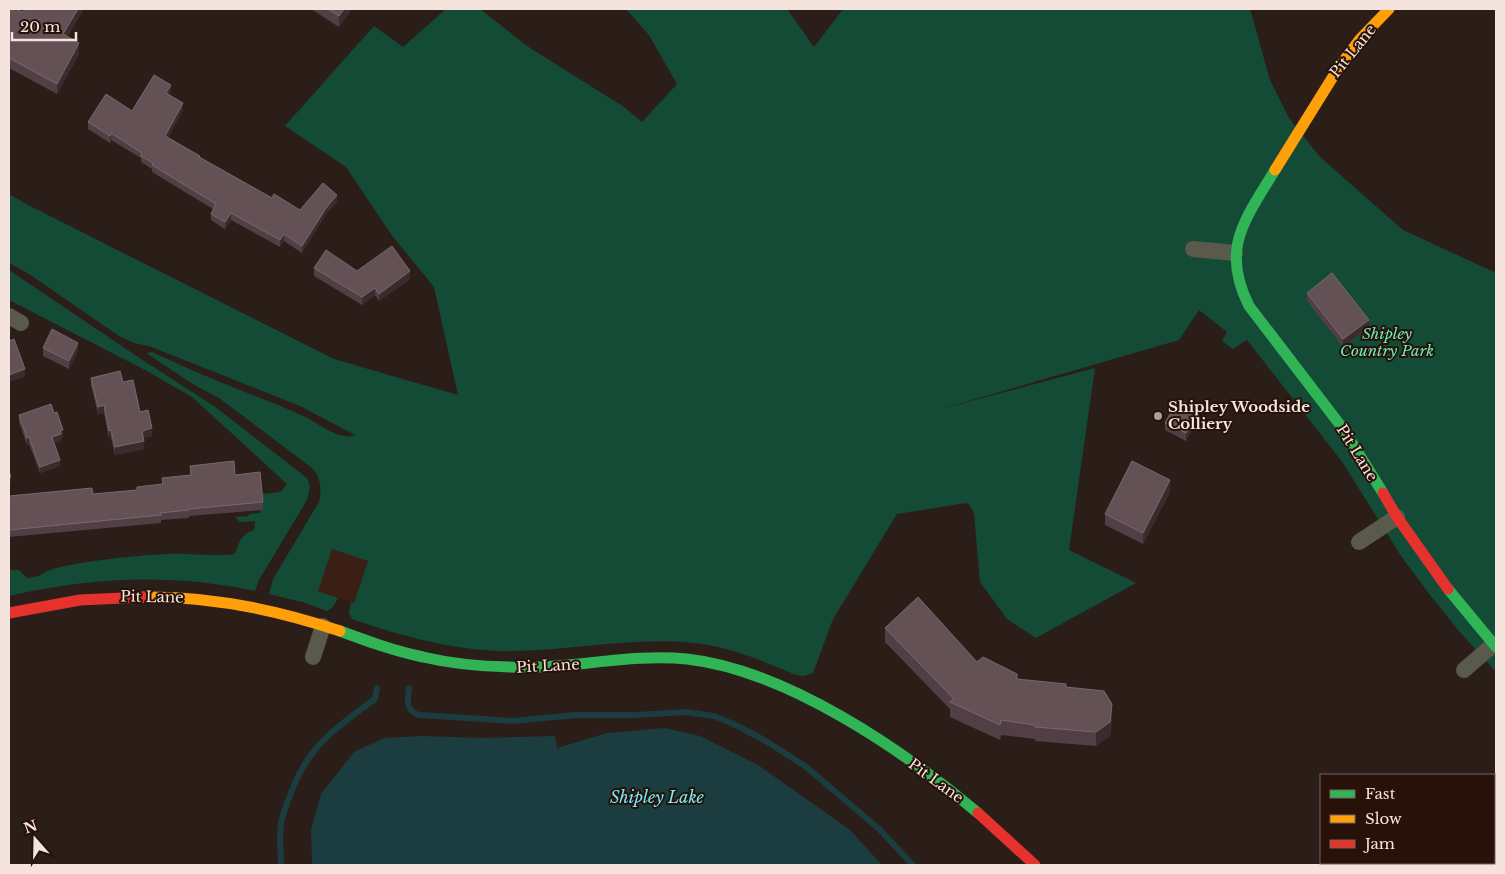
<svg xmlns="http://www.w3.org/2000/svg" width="1505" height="874" viewBox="0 0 1505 874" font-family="'Libre Baskerville',serif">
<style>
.built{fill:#3b1f15}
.green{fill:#134b36}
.water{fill:#1b3d40}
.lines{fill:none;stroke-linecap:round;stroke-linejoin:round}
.stream{stroke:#1b3d40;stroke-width:6}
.street{stroke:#59594c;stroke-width:16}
.fast{stroke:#30b455;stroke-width:11}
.slow{stroke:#ff9f0a;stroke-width:11}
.jam{stroke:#e5322d;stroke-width:11}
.wall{fill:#523f45}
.shaded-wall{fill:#3b2b2d}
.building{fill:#645156;stroke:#7a686b}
.poi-dot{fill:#ae9f99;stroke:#271109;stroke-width:2}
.labels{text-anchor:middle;stroke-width:4;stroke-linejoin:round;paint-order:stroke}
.street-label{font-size:15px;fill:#f5e4de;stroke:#271109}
.park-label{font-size:15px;font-style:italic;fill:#6aeeb8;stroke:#271109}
.poi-label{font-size:15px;font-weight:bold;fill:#f5e4de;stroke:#271109;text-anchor:start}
.water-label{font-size:16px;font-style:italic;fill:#71edfb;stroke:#271109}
</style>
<rect width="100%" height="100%" fill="#2b1e19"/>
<!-- built -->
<path class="built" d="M332,549L368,560L354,603L318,591Z"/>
<!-- green -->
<path class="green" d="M446,9H480L527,46L624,107L642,122L677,84L649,35L626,9H787L814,47L843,9H1250L1270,80L1289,118L1320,157L1403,230L1496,273V672L1458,630L1427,591L1401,556L1343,463L1247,340L1233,349L1222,341L1227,332L1199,310L1179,340L941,409L1095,368L1069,550L1136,583L1036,638L1007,619L980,582L974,513L969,504L966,503L897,514L833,619L813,673L804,676L796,675C766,662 735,649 702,644C636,635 570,652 504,651C452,650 401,636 352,619L349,613L351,602L354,603L368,561L332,549L318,591L338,598L333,607L327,611L302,602L269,594L273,579L319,502C322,489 321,478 312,468L219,398L196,386L146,353L152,352C176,363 200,374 225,384C251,395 278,404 303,416C317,422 340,442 355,435L300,406L149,346L134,343L119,336L29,274L9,263V194L26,204L334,359L458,395L434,287L393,237L346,167L285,126L374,26L403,47Z
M9,270L141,359L214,406L307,478L310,487L307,500L259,580L255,591C173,573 90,577 9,596V570H19L27,578L40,576C47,563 151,554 170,554C192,553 214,557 235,554C239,542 241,534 254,530L255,521L240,522L235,517L249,516V514L260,513L261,494L281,492L287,484L192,397L147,371L9,300Z"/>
<!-- water -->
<path class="water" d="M664,728L700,736L758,765L850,830L882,865H312L311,830L321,794L354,752L384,738L422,736L482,738L555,736L557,748L607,733Z"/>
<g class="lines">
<!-- stream -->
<path class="stream" d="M409,688C407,701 406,711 419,715L513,721L576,715H636L686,712L714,716L738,726L769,743L805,766L879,829L913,865
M281,865C281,852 279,837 281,823C283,812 288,801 292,790C310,744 337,727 375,699L377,688"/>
<!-- street -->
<path class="street" d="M1193,249L1235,253
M9,316L21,323
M1359,542L1397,517
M313,657L323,626
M1464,670L1494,644"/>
<!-- fast -->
<path class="fast" d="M1275,170C1245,220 1220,248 1249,306L1344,430L1383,493
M1448,589L1496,647
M340,631C367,641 394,651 423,657C461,666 501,668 539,667C589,665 637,654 687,659C786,670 903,750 978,813"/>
<!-- slow -->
<path class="slow" d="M1275,170L1339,67L1360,39L1389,9
M144,597C210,596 277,610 340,631"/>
<!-- jam -->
<path class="jam" d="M1383,493L1397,517L1448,589
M9,613L80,600L144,597
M978,813L1035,865"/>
</g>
<!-- wall -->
<path class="wall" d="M9,9L23,12L25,9H84L67,37L79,54L57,94L9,68Z
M311,9H350V12L339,27Z
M171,92L169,95L183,110L168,137L200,157L272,198L300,210L337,202L326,214L302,253L284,241L280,247L231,220L225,229L211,220V214L213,209L152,172V169L141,162V158L111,140L110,143L88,129V122L132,111Z
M314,268L357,271L410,279L379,301L375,295L362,305L314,276Z
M1307,293L1369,327L1343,347L1307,301Z
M43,348L78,350L69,369L43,356Z
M91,378L123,382L140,412L152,436L143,438L144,449L115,455L111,438H109L104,413L98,414L91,385Z
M19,415L63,437L61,438V441L54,443L60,466L40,473L29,444L27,445L19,422Z
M1199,417L1186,441L1165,430V423Z
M190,466L235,475L263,502V510L189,516V518L161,520V523L9,537V496L93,494L137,490L162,484V478L191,475Z
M1170,492L1143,544L1105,525V514Z
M885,628L977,662L1017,679L1066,687L1112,719L1110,736L1096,746L1035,741V739L1001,735L1000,740L950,717V709L885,642Z"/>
<!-- shaded-wall -->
<path class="shaded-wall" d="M78,9H84L63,45V34Z
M344,9H350V12L339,27V16Z
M79,43V54L57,94V84Z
M171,85V92L166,100V93Z
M183,103V110L165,142V136Z
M111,133V140L110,143V136Z
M337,195V202L326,214L302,253V246L326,208Z
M231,213V220L225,229V222Z
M284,234V241L280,247V240Z
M410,271V279L379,301V294Z
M375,288V295L362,305V297Z
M1369,320V327L1343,347V339Z
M78,343V350L69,369V361Z
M25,369V377L9,382V375Z
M104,405V413L98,414V407Z
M1199,409V417L1186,441V433Z
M152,428V436L142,438V431Z
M63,430V437L61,438V441L52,444V437L60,431Z
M111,430V438H109V431Z
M29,437V444L27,445V438Z
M144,441V449L115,455V447Z
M60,460V466L40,473V467Z
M9,477H11V483L9,484Z
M1170,480V492L1143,544V533Z
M1112,704V719L1110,736L1096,746V732Z"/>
<!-- building -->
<path class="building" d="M9,9H16L23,12L25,9H78L63,34L79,43L57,84L9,58Z
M328,9H344L339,16Z
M154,75L171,85L166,93L183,103L165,136L200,156L199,157L272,198L274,194L300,210L323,183L337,195L326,208L302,246L284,234L280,240L231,213L225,222L211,214L216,204L152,165L153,163L141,156L142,153L111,133L110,136L88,122L106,94L132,111Z
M392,246L410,271L379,294L375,288L362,297L314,268L326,250L357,271Z
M1332,273L1369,320L1343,339L1307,293Z
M52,329L78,343L69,361L43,348Z
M14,339L25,369L9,375V341Z
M120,371L123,382L133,380L140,412L148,410L152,428L142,431L144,441L115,447L111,430L109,431L104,405L98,407L91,378Z
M1178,399L1199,409L1186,433L1165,423Z
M51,404L54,413L57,412L63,430L60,431L61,434L52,437L60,460L40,467L29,437L27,438L19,415Z
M234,461L235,475L260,472L263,502L189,509V510L160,513L161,515L9,530V496L92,488L93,494L137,490V487L163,484L162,478L191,475L190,466Z
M1132,461L1170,480L1143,533L1105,514Z
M9,471L11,477H9Z
M918,597L977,662L983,657L1017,674V679L1066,684V687L1104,691L1112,704L1110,722L1096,732L1035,727V725L1001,720L1000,725L950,702L954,699L885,628Z"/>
<!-- markers -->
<circle class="poi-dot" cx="1158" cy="416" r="5"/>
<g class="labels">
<!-- street labels -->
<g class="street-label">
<text transform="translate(1353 51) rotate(-51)" y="5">Pit Lane</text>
<text transform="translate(1357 453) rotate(58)" y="5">Pit Lane</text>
<text transform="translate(152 597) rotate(1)" y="5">Pit Lane</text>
<text transform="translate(548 666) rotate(-3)" y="5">Pit Lane</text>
<text transform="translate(936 781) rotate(36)" y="5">Pit Lane</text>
</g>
<!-- park labels -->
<g class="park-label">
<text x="1387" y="339">Shipley<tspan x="1387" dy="17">Country Park</tspan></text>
</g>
<!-- poi labels -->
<g class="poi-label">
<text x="1168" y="412">Shipley Woodside<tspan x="1168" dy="17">Colliery</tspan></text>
</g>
<!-- water labels -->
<g class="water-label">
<text x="657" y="803">Shipley Lake</text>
</g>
</g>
<!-- border -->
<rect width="1505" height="874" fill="none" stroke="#f5e4de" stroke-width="20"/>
<!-- legend -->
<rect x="1320" y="774" width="175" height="90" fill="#271109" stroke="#79655e"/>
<rect x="1330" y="790" width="25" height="8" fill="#30b455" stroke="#79655e"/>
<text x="1365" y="799" font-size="15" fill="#f5e4de">Fast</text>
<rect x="1330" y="815" width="25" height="8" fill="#ff9f0a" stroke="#79655e"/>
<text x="1365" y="824" font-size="15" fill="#f5e4de">Slow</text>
<rect x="1330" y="840" width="25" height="8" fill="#e5322d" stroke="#79655e"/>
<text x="1365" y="849" font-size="15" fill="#f5e4de">Jam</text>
<!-- north arrow -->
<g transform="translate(35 839) rotate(340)" stroke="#271109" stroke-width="4" paint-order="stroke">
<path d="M0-4L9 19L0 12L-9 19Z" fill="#f5e4de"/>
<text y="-8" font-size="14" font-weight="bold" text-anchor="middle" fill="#f5e4de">N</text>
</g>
<!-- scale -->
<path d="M12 32v8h64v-8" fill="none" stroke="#f5e4de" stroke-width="2.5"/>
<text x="20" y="32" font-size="15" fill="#f5e4de" stroke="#271109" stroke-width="4" paint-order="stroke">20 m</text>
</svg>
